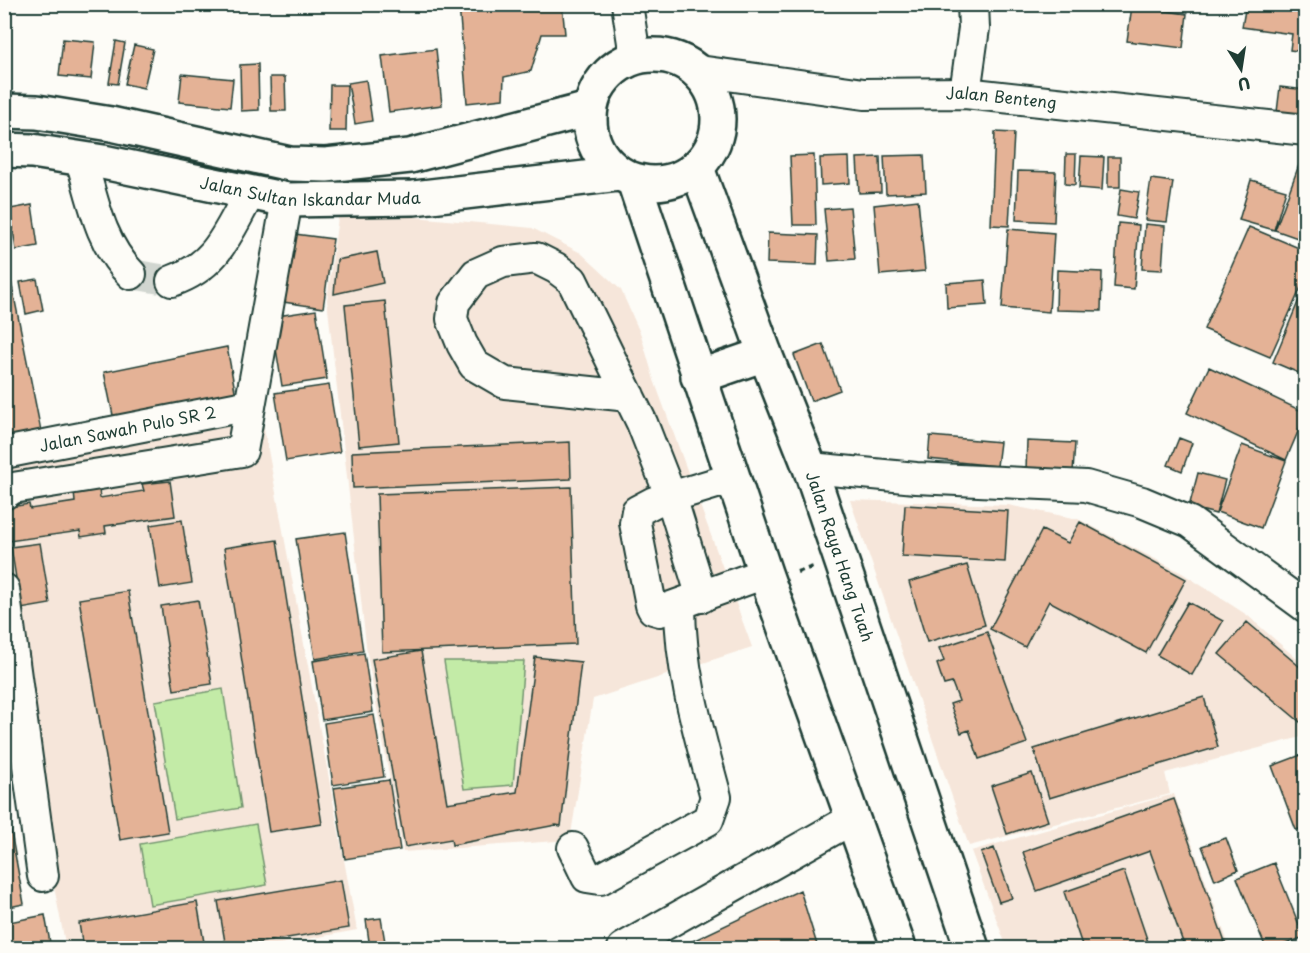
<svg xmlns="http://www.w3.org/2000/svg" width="1310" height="953" viewBox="0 0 1310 953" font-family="'Playpen Sans',sans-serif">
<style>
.built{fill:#f6e6da}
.green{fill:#c3eba7;stroke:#71946e;stroke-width:1.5}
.building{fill:#e4b296;stroke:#1f3d34;stroke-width:1.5}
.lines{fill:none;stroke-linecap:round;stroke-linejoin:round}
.minor-tunnel{stroke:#d1d6d0;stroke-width:30;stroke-dasharray:30 15;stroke-linecap:butt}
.minor-casing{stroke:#1f3d34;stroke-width:34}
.highway-casing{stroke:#1f3d34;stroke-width:38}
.path{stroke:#1f3d34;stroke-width:4;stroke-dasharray:6 4.5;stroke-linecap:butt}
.minor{stroke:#fdfcf7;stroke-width:30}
.highway{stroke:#fdfcf7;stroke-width:33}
.labels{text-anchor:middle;stroke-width:5;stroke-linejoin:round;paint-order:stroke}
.street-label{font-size:16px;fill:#1f3d34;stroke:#fdfcf7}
</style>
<rect width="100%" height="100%" fill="#fdfcf7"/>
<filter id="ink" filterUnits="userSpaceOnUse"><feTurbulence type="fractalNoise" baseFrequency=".0167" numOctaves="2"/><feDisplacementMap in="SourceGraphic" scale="12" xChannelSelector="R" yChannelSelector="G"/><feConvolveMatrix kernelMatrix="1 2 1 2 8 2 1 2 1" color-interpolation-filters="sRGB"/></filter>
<g filter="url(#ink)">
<!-- built -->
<path class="built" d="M339,210L532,228L581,253L621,290L641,335L654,380L752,647L593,699L570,840L403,852L367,653L327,300Z
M261,412L357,930L258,948H66L5,635L4,462Z
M850,500L1008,505L1078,519L1182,573L1247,615L1305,666V736L1165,773L1170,794L969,846Z
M1174,794L1230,948H1007L971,851Z"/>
<!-- green -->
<path class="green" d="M444,661H524L513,785L464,789Z
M223,689L241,808L175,819L155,701Z
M256,824L267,885L150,905L140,844Z"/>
<!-- building -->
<path class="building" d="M562,4L565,34H542L531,71L504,77L503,99L467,103L459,5Z
M1246,4H1306V52L1290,50L1292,34L1242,27Z
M1132,6L1187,14L1183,48L1127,41Z
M63,39L95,42L91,79L59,76Z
M116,41L125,43L118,84L109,83Z
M134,45L153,49L144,88L125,84Z
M436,49L442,105L389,112L382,56Z
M258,64L259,110L241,111L240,65Z
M182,74L233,79L230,107L179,102Z
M270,77H285L286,111H271Z
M366,80L372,121L355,124L348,83Z
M330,85H347L346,131H329Z
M1280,87L1306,90V116L1277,112Z
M995,132L1014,133L1009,226L991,225Z
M1066,154H1076L1075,185L1065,184Z
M814,155L816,225H793L790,156Z
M924,155L926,192L886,194L884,156Z
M1081,156L1104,157L1102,190L1079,188Z
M849,157L850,183L821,185L820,158Z
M880,157L881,192L859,193L857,158Z
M1108,157H1120V187H1108Z
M1299,165L1306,168V241L1275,230Z
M1018,171L1056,172L1054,222L1016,220Z
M1151,179L1173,182L1167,222L1145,220Z
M1251,180L1286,190L1274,230L1239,220Z
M1121,189L1139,192L1134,219L1117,216Z
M918,200L925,271L880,275L874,205Z
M32,205L38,246L16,250L10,209Z
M850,207L855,259L829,261L824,209Z
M1118,223L1139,225L1134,289L1114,287Z
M1145,224L1165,226L1162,270L1142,269Z
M1249,227L1306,251V276L1270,357L1204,329Z
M1008,229L1054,233L1049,312L1002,308Z
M287,233L333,239L323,308L277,301Z
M768,233L818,235L817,265L767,263Z
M4,246L41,431L4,438Z
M377,252L383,283L334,294L337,260Z
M1057,270L1102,272L1101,311L1056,310Z
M37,279L43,310L26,314L20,282Z
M985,280L987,305L947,308L946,283Z
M1306,283V376L1273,362Z
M385,301L399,442L359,446L345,305Z
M316,310L327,379L282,386L271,317Z
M823,344L840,390L811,401L794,355Z
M227,347L236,396L114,420L104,372Z
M1209,367L1306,413L1286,460L1187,413Z
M329,385L340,452L286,461L275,393Z
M930,436L1000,442L997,466L928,459Z
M1179,438L1192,443L1182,471L1168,465Z
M1027,441L1075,443L1073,472L1026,470Z
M570,442L571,479L353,488L352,452Z
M1242,445L1286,461L1261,528L1217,512Z
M1198,473L1225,480L1216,514L1189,507Z
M170,481L175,516L105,526L106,533L81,537L80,531L9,541L4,508L29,504L30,509L75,502L74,492L99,489L100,498L144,491L142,484Z
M571,487L576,644L382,652L377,494Z
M905,505L1008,511L1005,562L902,556Z
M182,520L192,583L160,588L150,525Z
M1080,522L1186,579L1146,653L1049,601L1025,647L990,629L1042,530L1068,543Z
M345,532L363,651L315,659L296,539Z
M277,540L322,824L269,832L224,548Z
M40,543L50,604L21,609L11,547Z
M967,565L985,625L927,642L909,582Z
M128,591L168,832L120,840L79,599Z
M198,600L212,684L174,690L161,606Z
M1188,602L1223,621L1192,675L1157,655Z
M1247,622L1306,672V727L1219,654Z
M987,632L1027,743L979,759L969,730L961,733L950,704L959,701L952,683L944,685L937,664L944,661L939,648Z
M421,651L447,803L517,792L535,657L581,662L561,826L556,825L452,845L451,839L405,847L372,659Z
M364,653L373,712L322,720L313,661Z
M1204,697L1218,747L1049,798L1034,749Z
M374,715L384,777L333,785L324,723Z
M1306,753V827L1296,830L1272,766Z
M1032,773L1048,821L1007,834L991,786Z
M389,780L400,850L345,859L334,788Z
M4,793L24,904L4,908Z
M1174,799L1227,948H1185L1150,851L1037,891L1023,852Z
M1226,838L1238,870L1215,880L1202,846Z
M994,848L1012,898L999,902L981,853Z
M1274,863L1304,937L1275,948H1266L1237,878Z
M1124,871L1150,948H1083L1064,892Z
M341,880L349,928L226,948L218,901Z
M800,890L818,948H678Z
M197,902L205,948H83L79,923Z
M45,915L51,948H4V923Z
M381,918L386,948H370L366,920Z"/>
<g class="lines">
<!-- minor-tunnel -->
<path class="minor-tunnel" d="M131,274L172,281"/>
<!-- minor casing -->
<g class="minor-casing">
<g id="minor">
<path d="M627,4L635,56"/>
<path id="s1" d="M699,71L864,94L965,93L1306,130"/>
<path d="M965,93L974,28L973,4"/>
<path d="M81,159C93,200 100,243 131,274"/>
<path d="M172,281C218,265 227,233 250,193"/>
<path d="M629,396L505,383L474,365L462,344L452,319L454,303L476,274L503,262L536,258L556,268L572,280L642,423L671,497L702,597"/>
<path id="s2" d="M4,453L250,405"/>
<path d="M810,468L916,478L1086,486L1142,502L1190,522L1306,607"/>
<path d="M733,478L654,502L637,511L635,523L651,605L653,609L660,611L765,573"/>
<path d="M4,494L13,488L242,451L287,200"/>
<path d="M4,589L43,876"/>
<path d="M573,848L587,877L600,879L708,820L716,797C699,733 680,671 680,605"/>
<path d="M623,948L852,819"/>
</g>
</g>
<!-- highway casing -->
<g class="highway-casing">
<g id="highway">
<circle cx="654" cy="119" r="64"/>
<path d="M4,111L37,112L111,124L290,164L326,165L410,156L589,109"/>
<path id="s3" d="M4,150L32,151L103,162L287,200L414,198L619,174"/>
<path id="s4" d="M697,168L765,354L810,468L972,948"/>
<path d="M634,181L765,573L899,948"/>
<path d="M698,377L765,354"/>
</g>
</g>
<!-- path -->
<path class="path" d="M797,572L813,567"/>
<!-- minor -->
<use href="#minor" class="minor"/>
<!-- highway -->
<use href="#highway" class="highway"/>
</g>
</g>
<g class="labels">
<!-- street labels -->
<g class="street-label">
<text dy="6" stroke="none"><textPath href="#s1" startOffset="304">Jalan Benteng</textPath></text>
<text dy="6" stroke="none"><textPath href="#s3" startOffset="310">Jalan Sultan Iskandar Muda</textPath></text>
<text dy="6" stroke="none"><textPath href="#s2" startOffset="126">Jalan Sawah Pulo SR 2</textPath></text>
<text dy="6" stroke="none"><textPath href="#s4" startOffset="414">Jalan Raya Hang Tuah</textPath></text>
</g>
</g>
<!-- margin -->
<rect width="1310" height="953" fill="none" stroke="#fdfcf7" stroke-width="24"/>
<rect x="12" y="12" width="1286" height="929" fill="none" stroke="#1f3d34" stroke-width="2" filter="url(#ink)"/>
<!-- north arrow -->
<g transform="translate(1241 69) rotate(168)" stroke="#fdfcf7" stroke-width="4.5" paint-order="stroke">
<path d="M0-4.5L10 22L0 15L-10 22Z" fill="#1f3d34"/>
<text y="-9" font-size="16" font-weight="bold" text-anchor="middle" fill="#1f3d34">U</text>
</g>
</svg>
